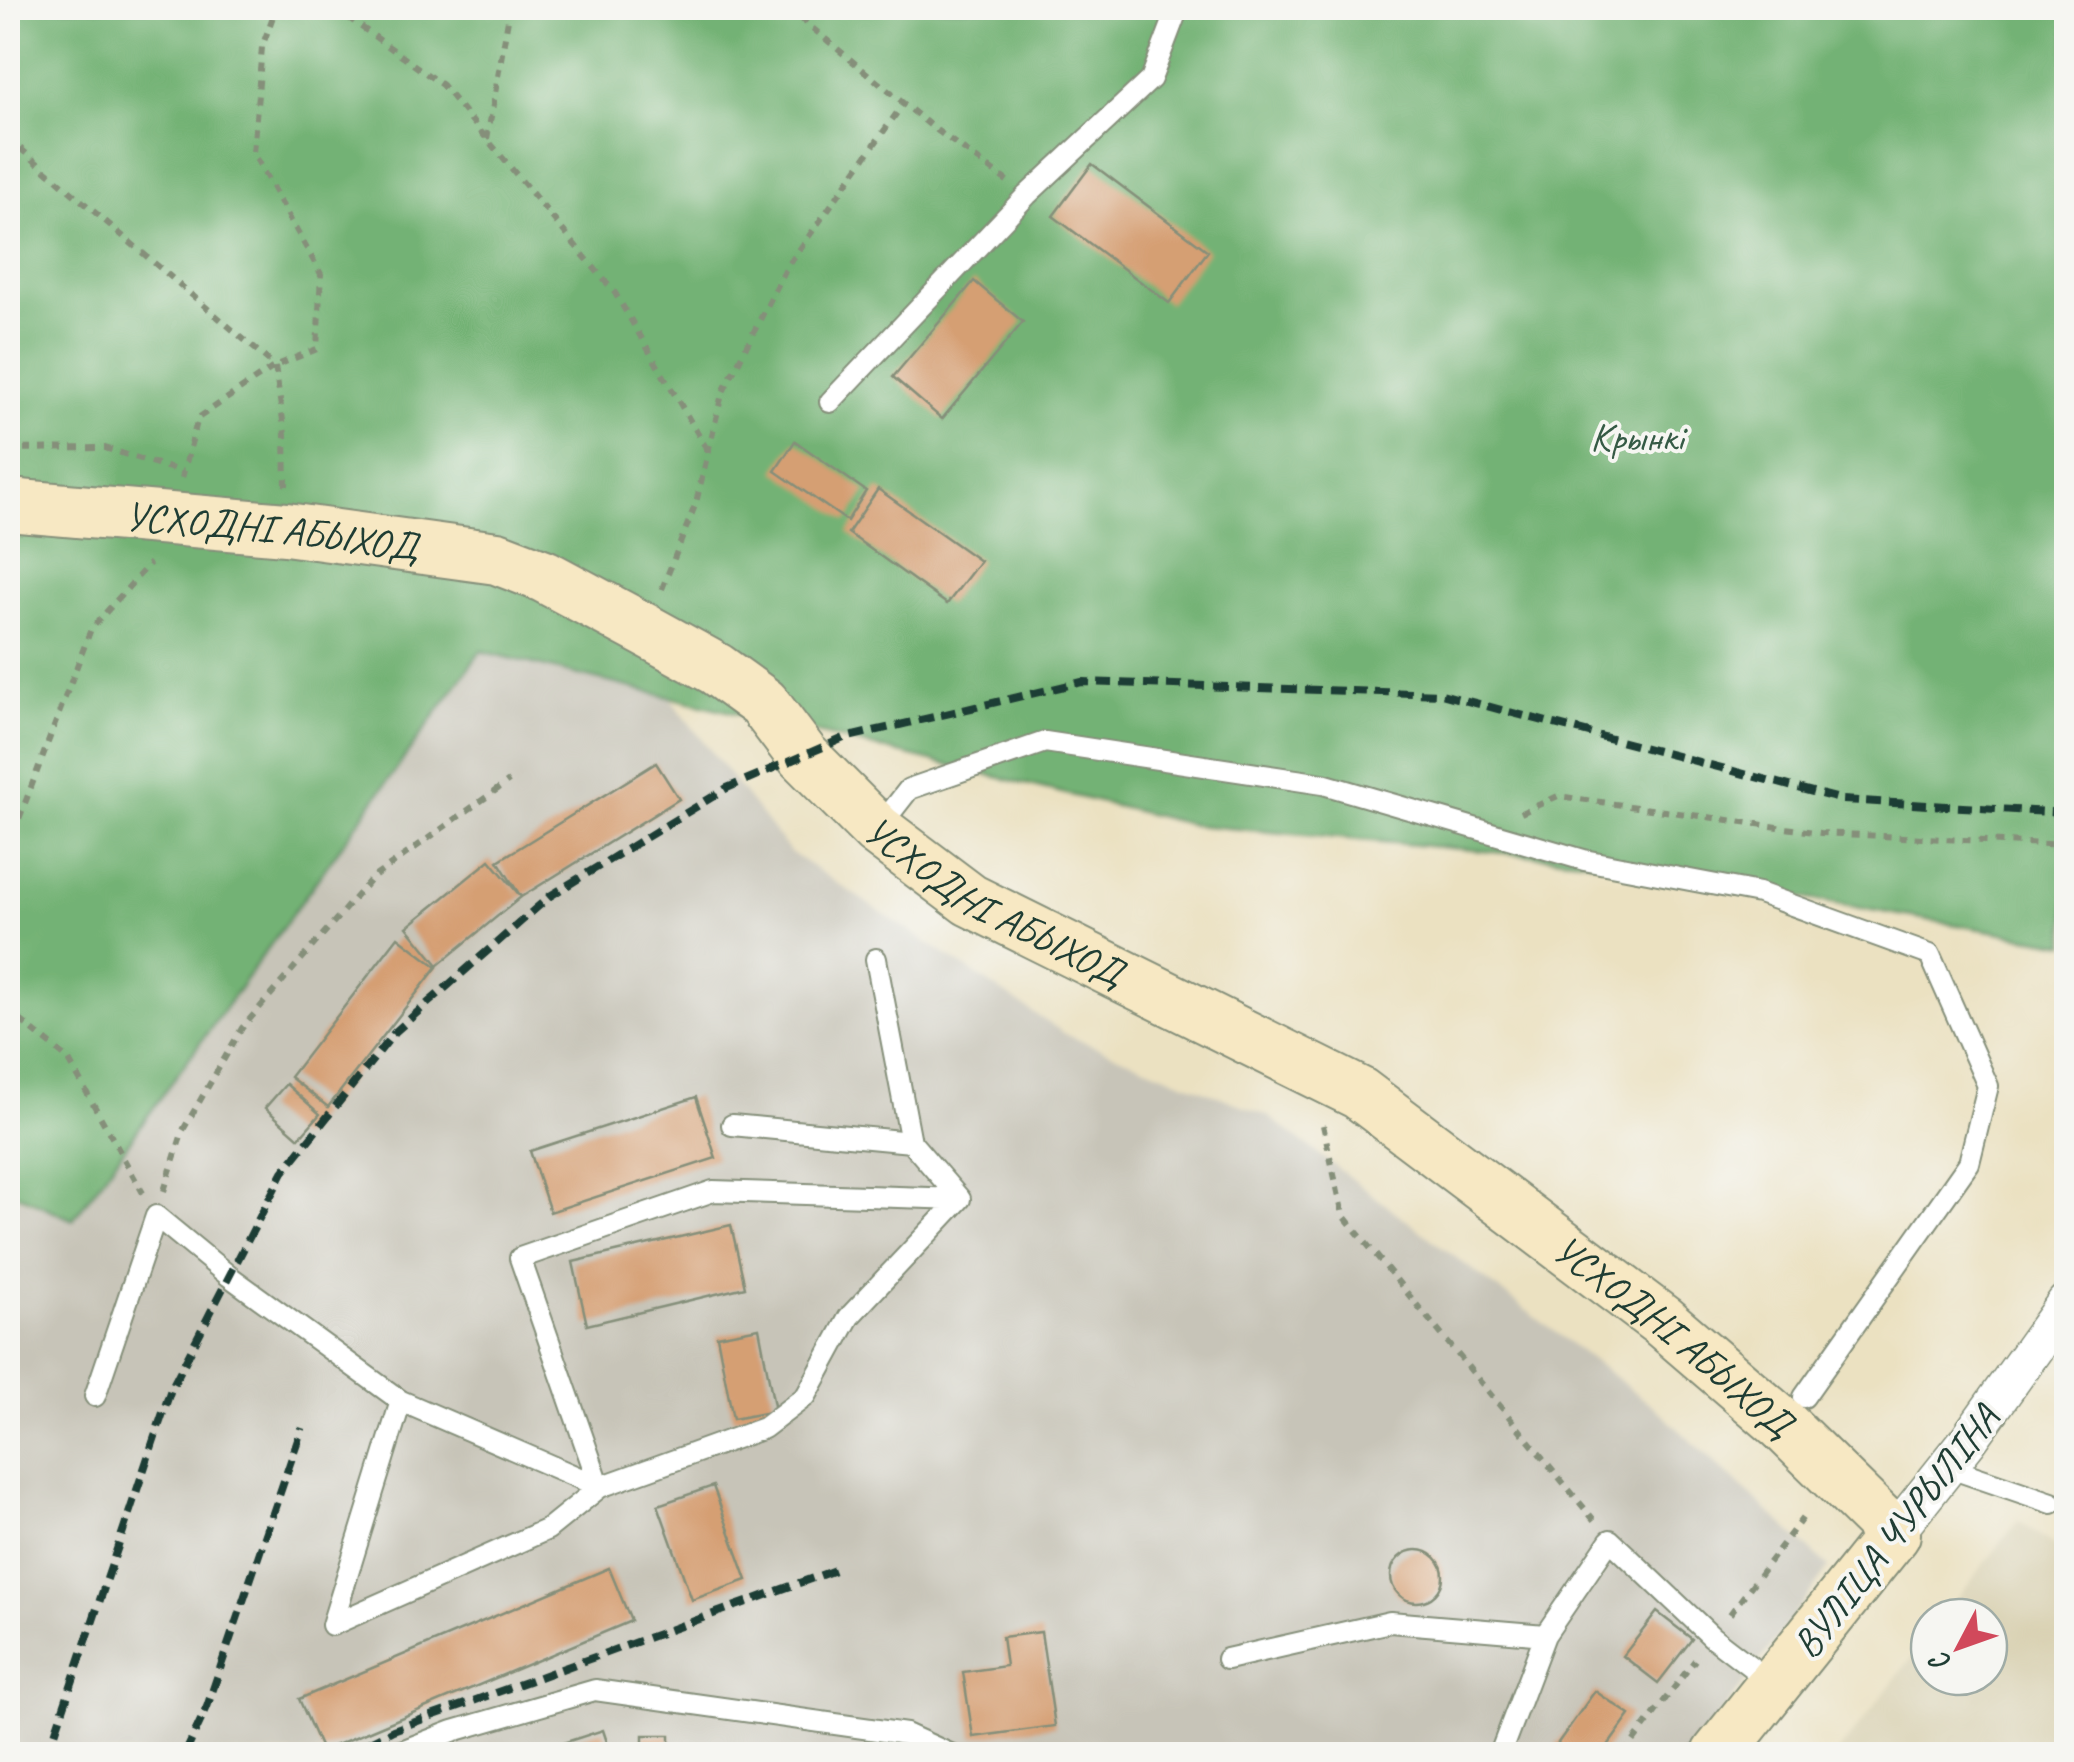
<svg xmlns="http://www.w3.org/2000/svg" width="2074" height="1762" viewBox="0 0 2074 1762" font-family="Caveat,sans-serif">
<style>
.built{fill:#d9d1b2}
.industrial{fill:#c7c4b8}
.forest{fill:#73b274;stroke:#497854;stroke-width:2.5}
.building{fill:#d59f73}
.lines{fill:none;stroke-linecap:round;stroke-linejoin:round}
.lane-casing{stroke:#858f7a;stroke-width:24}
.street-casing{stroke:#858f7a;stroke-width:41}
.secondary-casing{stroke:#858f7a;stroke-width:56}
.path{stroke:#858f7a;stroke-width:6;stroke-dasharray:8 8;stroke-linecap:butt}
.lane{stroke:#fff;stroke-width:20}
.street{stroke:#fff;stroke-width:38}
.secondary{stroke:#f7e8c3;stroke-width:52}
.rail{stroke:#1f3d34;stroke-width:8;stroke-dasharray:15 8;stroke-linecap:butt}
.labels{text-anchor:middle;stroke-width:8;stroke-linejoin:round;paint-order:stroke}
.park-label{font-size:40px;fill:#355a45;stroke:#f6f6f2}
.street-label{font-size:40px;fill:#1f3d34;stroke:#f6f6f2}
</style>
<rect width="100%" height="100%" fill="#f6f6f2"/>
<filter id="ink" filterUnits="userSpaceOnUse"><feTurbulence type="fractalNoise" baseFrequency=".01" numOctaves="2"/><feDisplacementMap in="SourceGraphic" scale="20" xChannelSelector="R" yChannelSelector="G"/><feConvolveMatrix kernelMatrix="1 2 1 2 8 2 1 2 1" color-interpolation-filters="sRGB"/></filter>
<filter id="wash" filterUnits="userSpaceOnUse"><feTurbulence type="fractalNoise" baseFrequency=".0048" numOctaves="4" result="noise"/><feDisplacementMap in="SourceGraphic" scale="40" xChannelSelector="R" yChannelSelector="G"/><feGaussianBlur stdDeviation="2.25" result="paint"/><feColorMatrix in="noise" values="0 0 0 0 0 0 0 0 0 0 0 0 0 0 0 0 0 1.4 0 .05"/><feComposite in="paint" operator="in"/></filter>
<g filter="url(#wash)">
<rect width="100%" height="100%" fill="#ebe1c1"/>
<!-- built -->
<path class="built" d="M2018,1521L2066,1553V1754H1837L1929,1635V1677H1989V1617H1943Z"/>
<!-- industrial -->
<path class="industrial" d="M481,651L669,697L790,852L1067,1035L1268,1116L1652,1405L1829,1567L1692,1754H550L562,1745L547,1754H8V1193L73,1220Z"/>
<!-- forest -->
<path class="forest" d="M8,8H2066V944L1584,860L1193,825L481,651L73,1220L8,1190Z"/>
<g id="blocks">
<!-- building -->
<path class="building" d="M1092,164L1208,251L1169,303L1053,216Z
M974,281L1023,322L942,419L893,377Z
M795,441L866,491L847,521L775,471Z
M878,489L980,561L947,604L848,533Z
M656,763L679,799L521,897L438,965L407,927L490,860L521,897L498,861Z
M398,937L437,967L328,1107L290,1077Z
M286,1084L320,1114L299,1138L265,1108Z
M696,1097L716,1158L550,1212L530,1151Z
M731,1225L745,1287L587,1325L573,1262Z
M759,1328L775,1411L733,1419L717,1336Z
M713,1486L747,1580L692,1600L658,1505Z
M1391 1576a26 26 0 1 1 52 0a26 26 0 1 1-52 0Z
M609,1568L631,1621L322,1751L299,1699Z
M1657,1612L1692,1639L1658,1683L1623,1656Z
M1041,1632L1055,1726L973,1737L963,1672L1006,1666L1002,1637Z
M1595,1691L1630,1715L1602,1754H1550Z
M603,1730L611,1754H529Z
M643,1735H670V1754H643Z"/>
</g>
</g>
<g filter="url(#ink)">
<use href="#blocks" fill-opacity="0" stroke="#858f7a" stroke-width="2.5"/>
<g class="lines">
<!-- lane casing -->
<g class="lane-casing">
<path id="lane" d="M830,402L1027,195L1151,79L1178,8
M877,830L909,789L1045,742L1323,784L1584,860L1759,893L1930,955L1988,1086L1969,1163L1804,1397
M732,1125L911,1142
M95,1396L156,1216L229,1276L401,1401
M1947,1467L2052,1503
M600,1487L401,1401L332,1625L548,1529L600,1487L764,1428L806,1396L849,1317L960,1199
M600,1487L520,1258L713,1191L960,1199L911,1142L876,959
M1227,1659L1390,1622L1545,1635
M394,1754L453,1731L595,1690L906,1734L950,1754
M1500,1754L1545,1635L1610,1540L1712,1637L1772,1683"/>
</g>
<!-- street casing -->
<g class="street-casing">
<path id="street" d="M1894,1534L1967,1442L2066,1303"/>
</g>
<!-- secondary casing -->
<g class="secondary-casing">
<g id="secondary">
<path id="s1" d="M8,505L286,529L497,558L544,576L645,630L716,669L763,703L803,756L877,830L970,900L1359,1093L1662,1321L1782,1424L1894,1534L1718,1754"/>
</g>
</g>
<!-- path -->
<path class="path" d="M335,8L442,85L615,293L708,451
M788,8L931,126L1007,181
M8,138L275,366L285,434L286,488
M487,139L510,8
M8,449L105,448L183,472
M182,478L198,418L275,366L317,349L321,274L253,153L262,47L276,8
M662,589L696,503L722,394L787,267L904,103
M1521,813L1558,796L1821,833L2066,845
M8,848L91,629L150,563
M8,1010L68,1059L143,1193
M1323,1125L1343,1215L1594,1520
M164,1191L183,1130L242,1028L371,879L509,781
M1730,1614L1807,1512
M1624,1754L1695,1660"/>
<!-- lane -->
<use href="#lane" class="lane"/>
<!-- street -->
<use href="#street" class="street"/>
<!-- secondary -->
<use href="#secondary" class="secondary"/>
<!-- rail -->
<path class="rail" d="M8,1354L9,1349
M48,1754L171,1389L283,1172L395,1032L550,896L727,788L844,738L1082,682L1441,694L1843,800L2066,813
M185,1754L207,1707L302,1428
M347,1754L393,1730L835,1570"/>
</g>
</g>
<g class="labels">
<!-- park labels -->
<g class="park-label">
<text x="1637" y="450">Крынкі</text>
</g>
<!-- street labels -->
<g class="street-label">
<text dy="14" stroke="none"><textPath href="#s1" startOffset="265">УСХОДНІ АБЫХОД</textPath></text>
<text dy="14" stroke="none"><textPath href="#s1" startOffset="1105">УСХОДНІ АБЫХОД</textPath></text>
<text dy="14" stroke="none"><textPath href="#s1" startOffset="1915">УСХОДНІ АБЫХОД</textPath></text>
<text transform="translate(1895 1531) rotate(-52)" y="14">ВУЛІЦА ЧУРЫЛІНА</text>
</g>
</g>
<!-- margin -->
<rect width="2074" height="1762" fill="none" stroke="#f6f6f2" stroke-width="40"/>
<!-- north arrow -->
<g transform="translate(1959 1647) rotate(229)"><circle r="48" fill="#f6f6f2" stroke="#a0aca6" stroke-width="2.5"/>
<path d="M0-8L18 38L0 25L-18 38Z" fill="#d1495b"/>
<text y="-15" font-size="28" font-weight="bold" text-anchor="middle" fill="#1f3d34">С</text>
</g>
</svg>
